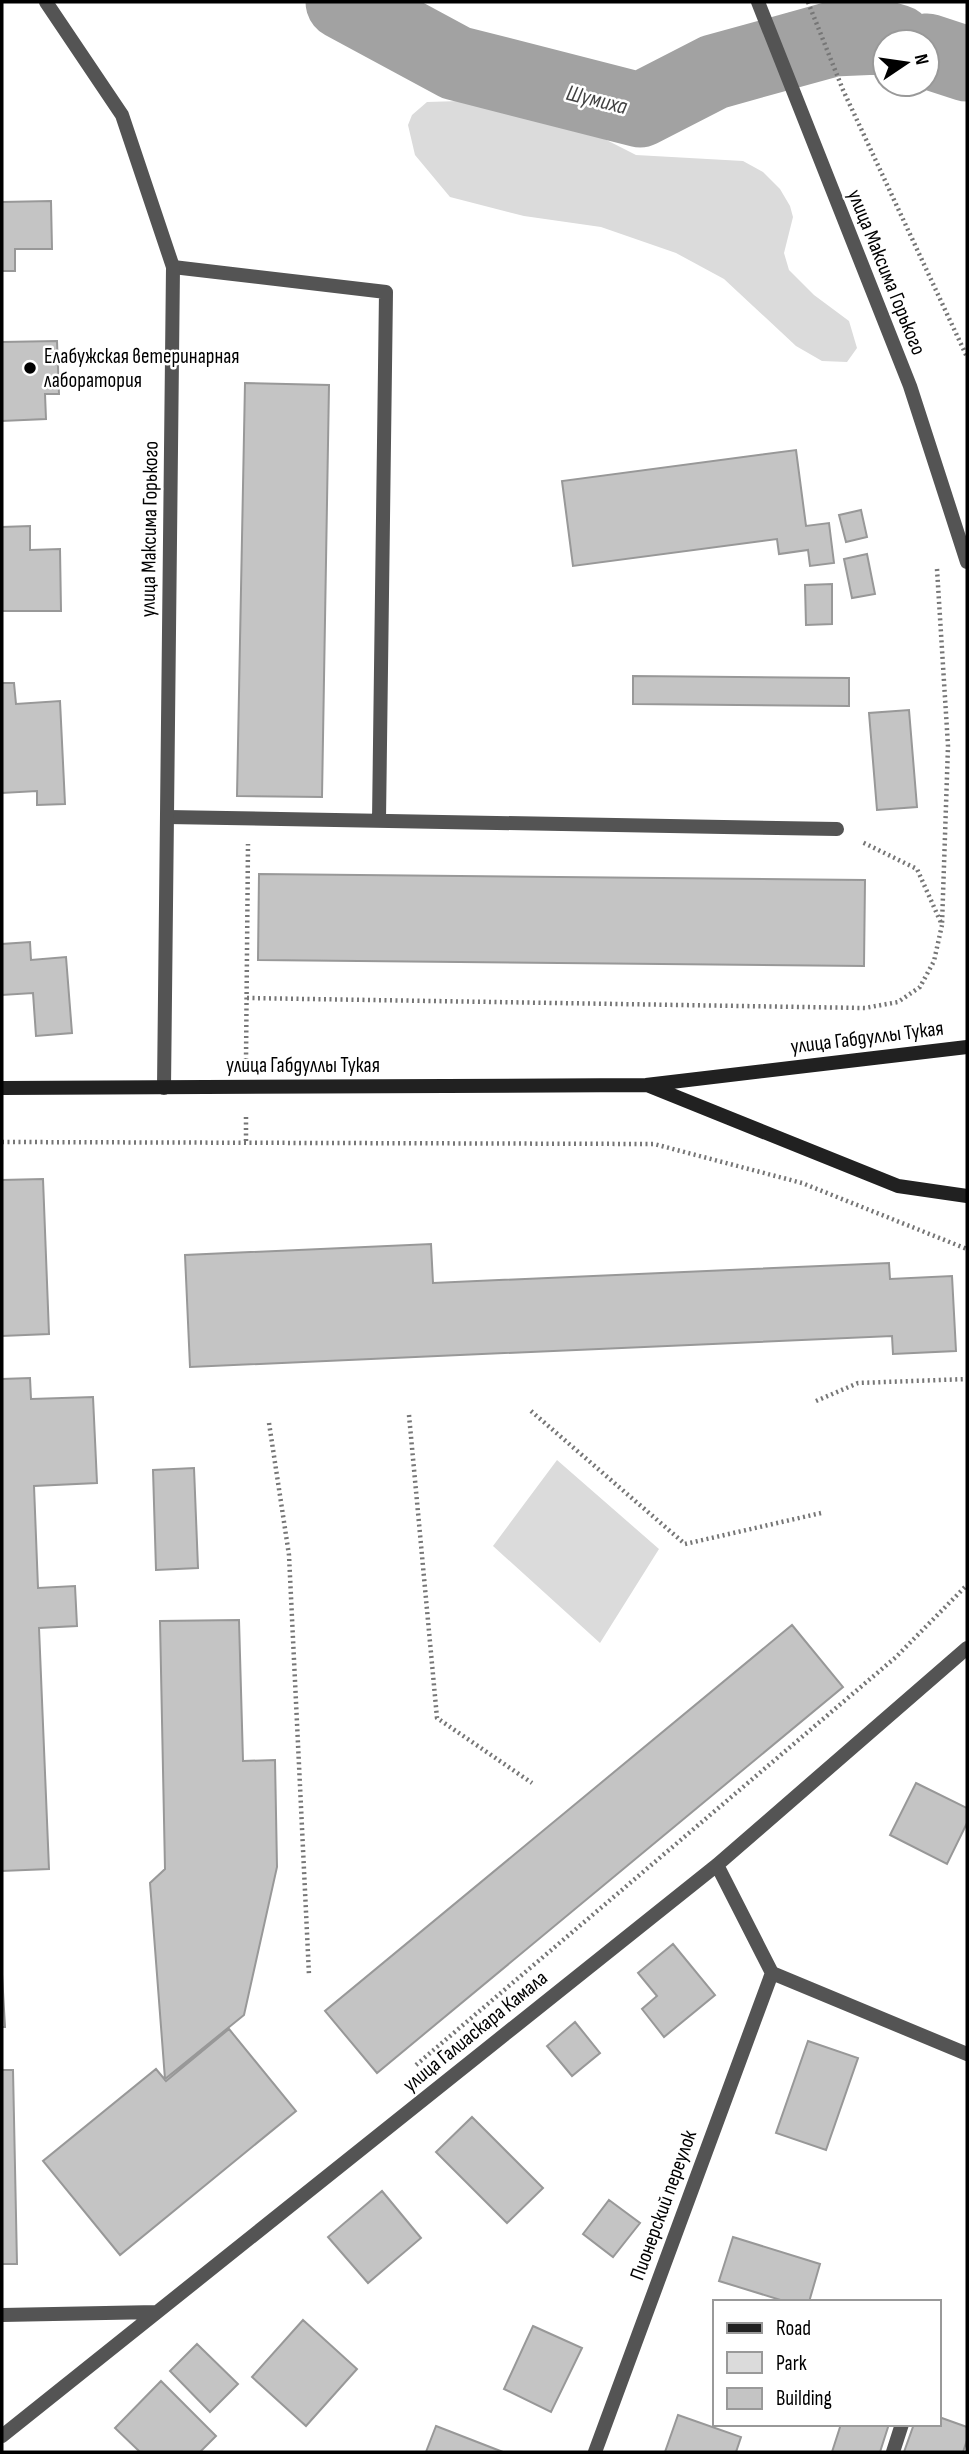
<svg xmlns="http://www.w3.org/2000/svg" width="969" height="2454" viewBox="0 0 969 2454" font-family="'Sofia Sans Condensed',sans-serif">
<style>
.green{fill:#dbdbdb}
.lines{fill:none;stroke-linecap:round;stroke-linejoin:round}
.river{stroke:#a2a2a2;stroke-width:75}
.building{fill:#c4c4c4;stroke:#989898;stroke-width:2}
.path{stroke:#767676;stroke-width:4.5;stroke-dasharray:2 3.5;stroke-linecap:butt}
.service{stroke:#545454;stroke-width:14}
.minor{stroke:#545454;stroke-width:14}
.tertiary{stroke:#545454;stroke-width:14}
.secondary{stroke:#212121;stroke-width:14}
.poi-dot{fill:#000;stroke:#fff;stroke-width:2.5}
.labels{text-anchor:middle;stroke-width:5;stroke-linejoin:round;paint-order:stroke}
.street-label{font-size:21px;fill:#000;stroke:#fff}
.poi-label{font-size:21px;fill:#000;stroke:#fff;text-anchor:start}
.water-label{font-size:23px;font-style:italic;fill:#434343;stroke:#fff}
</style>
<rect width="100%" height="100%" fill="#fff"/>
<!-- green -->
<path class="green" d="M460,101L567,120L636,155L743,161L763,172L780,189L790,206L793,217L784,253L789,270L814,295L849,321L857,348L847,362L822,361L796,346L724,279L676,253L601,227L524,216L450,197L415,155L408,125L412,115L427,102Z
M557,1460L659,1549L600,1643L493,1546Z"/>
<g class="lines">
<!-- river -->
<path class="river" d="M343,2L456,63L640,110L714,72L833,39L880,37L897,42
M927,51L967,64"/>
</g>
<!-- building -->
<path class="building" d="M51,201L52,249H15V271H2V202Z
M57,341L59,394H45L46,419L2,421V342Z
M245,383L329,385L322,797L237,796Z
M796,450L806,526L829,523L834,563L810,566L808,550L779,554L777,539L573,566L562,481Z
M861,510L867,537L846,542L839,515Z
M30,526V550L60,549L61,611H2V527Z
M867,554L875,594L852,598L844,559Z
M832,584V624L806,625L805,585Z
M633,676L849,678V706L633,704Z
M2,683H14L16,704L60,701L65,804L37,805V791L2,793Z
M909,710L917,807L877,810L869,713Z
M259,874L865,880L864,966L258,960Z
M30,942L31,960L66,957L72,1033L36,1036L33,993L2,995V944Z
M43,1179L49,1334L2,1336V1180Z
M431,1244L433,1283L889,1263L890,1279L952,1276L956,1351L893,1354L892,1336L190,1367L185,1255Z
M30,1378L31,1399L93,1397L97,1483L34,1486L38,1588L75,1586L77,1626L39,1628L49,1869L2,1871V1379Z
M194,1468L198,1568L156,1570L153,1470Z
M239,1620L243,1761L275,1760L277,1867L244,2015L165,2079L150,1883L165,1869L160,1621Z
M792,1625L843,1687L377,2073L325,2011Z
M916,1783L967,1808V1823L947,1864L890,1835Z
M673,1944L715,1995L664,2037L642,2009L657,1996L638,1973Z
M2,1974L5,2027H2Z
M575,2022L600,2053L572,2076L547,2046Z
M229,2029L296,2111L120,2255L43,2161L156,2069L166,2081Z
M808,2041L858,2058L826,2150L776,2133Z
M2,2070H13L17,2264H2Z
M472,2117L543,2188L507,2223L436,2152Z
M382,2191L421,2238L368,2283L328,2237Z
M609,2200L640,2223L613,2257L583,2234Z
M733,2237L820,2264L809,2302H787L719,2281Z
M303,2320L357,2369L306,2426L252,2377Z
M533,2326L582,2348L551,2412L504,2389Z
M197,2344L238,2384L210,2412L170,2371Z
M161,2381L216,2436L200,2452H140L115,2428Z
M678,2415L741,2437L736,2452H665Z
M939,2417L967,2427V2440L963,2452H904L914,2424H939Z
M841,2424H889L880,2452H832Z
M436,2426L503,2452H426Z"/>
<g class="lines">
<!-- path -->
<path class="path" d="M808,2L843,90L967,357
M937,569L948,746L942,925
M247,998L865,1008L898,1002L920,987L934,961L942,925L917,869L862,842
M246,1060L248,844
M246,1141V1114
M2,1142L654,1144L802,1183L967,1249
M816,1401L858,1383L967,1379
M531,1411L685,1544L821,1513
M409,1415L437,1718L532,1783
M269,1423L289,1555L309,1975
M416,2065L896,1657L967,1585"/>
<!-- service -->
<path class="service" d="M173,267L386,292L379,820
M167,817L837,829
M893,2452L902,2424"/>
<!-- minor -->
<path class="minor" d="M46,2L122,115L173,267L164,1088
M717,1865L772,1973L967,2054
M2,2315L157,2312
M2,2436L717,1865L967,1648
M595,2452L772,1973"/>
<!-- tertiary -->
<path class="tertiary" d="M758,2L910,386L967,562"/>
<!-- secondary -->
<path class="secondary" d="M647,1085L898,1186L967,1196
M2,1088L646,1085L967,1047"/>
</g>
<!-- markers -->
<circle class="poi-dot" cx="30" cy="368" r="7"/>
<g class="labels">
<!-- street labels -->
<g class="street-label">
<text transform="translate(887 272) rotate(68)" y="7">улица Максима Горького</text>
<text transform="translate(149 529) rotate(-89)" y="7">улица Максима Горького</text>
<text transform="translate(867 1037) rotate(-7)" y="7">улица Габдуллы Тукая</text>
<text x="303" y="1072">улица Габдуллы Тукая</text>
<text transform="translate(475 2031) rotate(-39)" y="7">улица Галиаскара Камала</text>
<text transform="translate(663 2205) rotate(-70)" y="7">Пионерский переулок</text>
</g>
<!-- poi labels -->
<g class="poi-label">
<text x="44" y="363">Елабужская ветеринарная<tspan x="44" dy="24">лаборатория</tspan></text>
</g>
<!-- water labels -->
<g class="water-label">
<text transform="translate(597 99) rotate(14)" y="8">Шумиха</text>
</g>
</g>
<!-- border -->
<rect width="969" height="2454" fill="none" stroke="#000000" stroke-width="7"/>
<!-- legend -->
<rect x="713" y="2300" width="228" height="126" fill="#ffffff" stroke="#999999" stroke-width="2"/>
<rect x="727" y="2323" width="35" height="10" fill="#212121" stroke="#999999" stroke-width="2"/>
<text x="776" y="2335" font-size="21" fill="#000000">Road</text>
<rect x="727" y="2352" width="35" height="21" fill="#dbdbdb" stroke="#999999" stroke-width="2"/>
<text x="776" y="2370" font-size="21" fill="#000000">Park</text>
<rect x="727" y="2388" width="35" height="21" fill="#c4c4c4" stroke="#999999" stroke-width="2"/>
<text x="776" y="2405" font-size="21" fill="#000000">Building</text>
<!-- north arrow -->
<g transform="translate(906 63) rotate(77)"><circle r="33" fill="#ffffff" stroke="#999999" stroke-width="2"/>
<path d="M0-5L12 26L0 18L-12 26Z" fill="#000000"/>
<text y="-10" font-size="19" font-weight="bold" text-anchor="middle" fill="#000000">N</text>
</g>
</svg>
